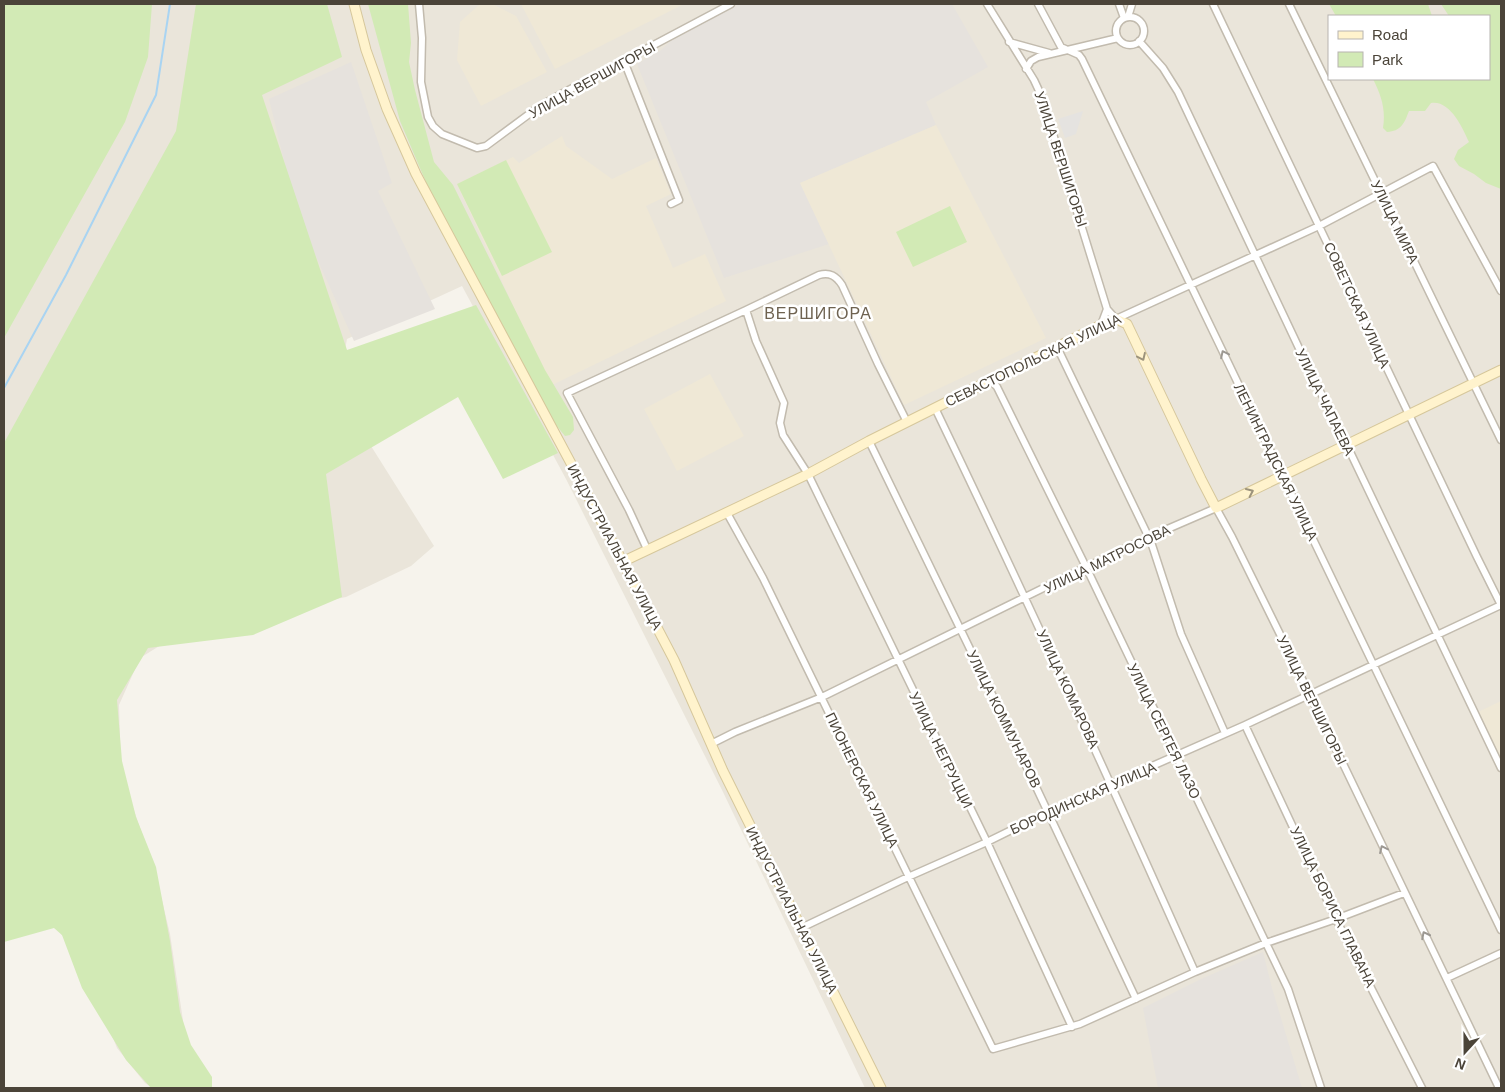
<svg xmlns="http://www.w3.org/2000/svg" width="1505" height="1092" viewBox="0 0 1505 1092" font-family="Helvetica,sans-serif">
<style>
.residential{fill:#eae5da;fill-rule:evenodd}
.industrial{fill:#e6e2dd}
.education{fill:#efe8d6}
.green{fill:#d2eab5}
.parking{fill:#e5e3e0}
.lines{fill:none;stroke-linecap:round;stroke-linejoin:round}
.stream{stroke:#a9d4f2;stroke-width:2}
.street-casing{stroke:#c2bbae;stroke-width:9}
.secondary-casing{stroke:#d6c79b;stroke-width:11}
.street{stroke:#fff;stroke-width:6}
.secondary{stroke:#fff3cd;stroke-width:9}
.oneway{stroke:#9c9892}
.oneway2{stroke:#9c937c}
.labels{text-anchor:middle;stroke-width:5;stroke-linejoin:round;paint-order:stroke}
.street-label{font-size:14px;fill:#4b4439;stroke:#fff}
.quarter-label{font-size:16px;letter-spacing:1px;fill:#6e6250;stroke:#fff}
</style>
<rect width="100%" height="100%" fill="#f6f3ec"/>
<!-- residential -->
<path class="residential" d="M4,4H1501V1088H865L722,790L566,479L462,286L347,339L337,392L434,546L411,566L346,597L185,630L140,658L119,705L121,773L155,871L170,934L187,1047L213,1088H153L145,1083L117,1048L81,958L51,922L4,940ZM1329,16H1489V79H1329Z"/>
<!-- industrial -->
<path class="industrial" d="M739,4H952L988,67L926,102L936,125L800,183L829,244L724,278L637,64L660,51L671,41Z
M351,62L392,183L378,191L435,309L354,341L297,214L269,99Z
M1263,952L1272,988L1302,1088H1158L1143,1008L1199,980Z"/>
<!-- education -->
<path class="education" d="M480,4H492L516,16L547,72L481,106L457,60L460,22Z
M521,4H684L555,69Z
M936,125L1046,338L904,405L800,183Z
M562,136L566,146L612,179L656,158L671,194L646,206L673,268L705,254L726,301L550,386L457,184L513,157L519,163Z
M710,374L744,436L677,471L644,409Z
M1501,701V761L1478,712Z"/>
<!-- green -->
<path class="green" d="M4,4H152L148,57L125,122L4,338Z
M196,4H327L342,57L262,95L347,350L476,305L558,453L503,479L458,397L326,474L342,597L253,635L148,648L117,700L122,761L136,817L156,867L170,941L180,1012L191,1045L212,1077V1088H151L126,1060L82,988L62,935L54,928L4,942V443L176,131Z
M368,4H408L411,43L409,62L415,90L434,162L453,185L545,370L573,417L574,430L570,435L565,436L551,419L517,354L469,267L428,187L400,121Z
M1329,4H1428L1432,16H1336Z
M1441,4H1501V189L1486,183L1474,174L1459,166L1454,159L1458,150L1469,142C1462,127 1450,100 1431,103L1425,111H1409C1404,124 1401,131 1387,132L1383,128C1386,109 1381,95 1373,79H1489V16H1449Z
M506,160L552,252L502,276L457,184Z
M950,206L967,242L913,267L896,232Z"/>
<!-- parking -->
<path class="parking" d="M1083,111L1076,134L1065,138L1058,119Z"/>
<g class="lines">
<!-- stream -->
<path class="stream" d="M4,388L66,275L156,95L170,4"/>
<!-- street casing -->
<g class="street-casing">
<path id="street" d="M419,4L422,38L421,82L428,117L433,126L442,134L477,148L486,146L540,106L565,92L731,4
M987,4L1034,80L1041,95L1107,309L1101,325
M1038,4L1061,47L1079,55L1082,59L1501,930
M1119,4L1124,18
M1213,4L1477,557L1501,605
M1289,4L1501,440
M1128,17L1132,4
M1116 31a14 14 0 1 1 28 0a14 14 0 1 1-28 0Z
M1139,41L1163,68L1178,92L1314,380L1332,414L1501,768
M1009,42L1049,53
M624,61L679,200L671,204
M1026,69L1031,61L1038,57L1118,38
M1107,309L1116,319L1319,226L1433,166L1501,291
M1057,347L1151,542L1181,634L1225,733
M991,380L997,387L1086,567L1288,989L1321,1088
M935,408C1025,595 1111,783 1195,972
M907,422L878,364L842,285C836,276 830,272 819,275L746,310L756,341L784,403L780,423L783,435L808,474L987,842L1072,1027
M869,441L1004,719L1136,999
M727,513L763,578L993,1049L1080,1024L1195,972L1266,943L1336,919L1404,893
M647,549L629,510L567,393L746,310
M1245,725L1336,919L1422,1088
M711,744L735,732L822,697L1080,570L1149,537L1216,508L1232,537L1310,695L1499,1088
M801,928L908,877L987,842L1048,812L1245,725L1501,605
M1447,978L1501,953"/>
</g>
<!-- secondary casing -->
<g class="secondary-casing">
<path id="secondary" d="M354,4L366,50L387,109L416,174L574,469L674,660L723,771L881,1088
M622,562L808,474L869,441L1101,325L1116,319L1127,324L1201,479L1216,508L1501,370"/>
</g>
<!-- street -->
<use href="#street" class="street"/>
<!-- secondary -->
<use href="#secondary" class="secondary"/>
</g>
<!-- one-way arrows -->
<defs><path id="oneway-chevron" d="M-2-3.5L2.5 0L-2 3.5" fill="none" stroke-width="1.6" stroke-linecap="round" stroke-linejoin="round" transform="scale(1.25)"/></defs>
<g class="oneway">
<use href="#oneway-chevron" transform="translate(1224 354) rotate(-116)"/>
<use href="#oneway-chevron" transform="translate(1383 849) rotate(-115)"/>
<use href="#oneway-chevron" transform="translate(1425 935) rotate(-117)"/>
</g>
<g class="oneway2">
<use href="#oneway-chevron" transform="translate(1142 357) rotate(65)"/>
<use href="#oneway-chevron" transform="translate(1250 492) rotate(-25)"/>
</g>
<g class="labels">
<!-- street labels -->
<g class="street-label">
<text transform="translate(592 80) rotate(-29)" y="5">УЛИЦА ВЕРШИГОРЫ</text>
<text transform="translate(1061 159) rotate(72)" y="5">УЛИЦА ВЕРШИГОРЫ</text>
<text transform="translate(1395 222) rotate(64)" y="5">УЛИЦА МИРА</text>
<text transform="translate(1357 305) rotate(65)" y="5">СОВЕТСКАЯ УЛИЦА</text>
<text transform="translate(1033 360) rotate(-26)" y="5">СЕВАСТОПОЛЬСКАЯ УЛИЦА</text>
<text transform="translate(1325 402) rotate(64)" y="5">УЛИЦА ЧАПАЕВА</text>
<text transform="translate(1276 462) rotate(64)" y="5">ЛЕНИНГРАДСКАЯ УЛИЦА</text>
<text transform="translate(615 547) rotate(62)" y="5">ИНДУСТРИАЛЬНАЯ УЛИЦА</text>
<text transform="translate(1107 559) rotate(-26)" y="5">УЛИЦА МАТРОСОВА</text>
<text transform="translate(1068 689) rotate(65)" y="5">УЛИЦА КОМАРОВА</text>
<text transform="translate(1312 700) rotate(64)" y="5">УЛИЦА ВЕРШИГОРЫ</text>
<text transform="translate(1004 719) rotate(64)" y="5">УЛИЦА КОММУНАРОВ</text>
<text transform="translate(1164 731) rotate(64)" y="5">УЛИЦА СЕРГЕЯ ЛАЗО</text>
<text transform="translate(941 750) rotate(64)" y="5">УЛИЦА НЕГРУЦЦИ</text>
<text transform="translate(862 780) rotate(64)" y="5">ПИОНЕРСКАЯ УЛИЦА</text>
<text transform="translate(1083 798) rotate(-24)" y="5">БОРОДИНСКАЯ УЛИЦА</text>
<text transform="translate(1333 907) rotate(64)" y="5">УЛИЦА БОРИСА ГЛАВАНА</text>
<text transform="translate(792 910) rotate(63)" y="5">ИНДУСТРИАЛЬНАЯ УЛИЦА</text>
</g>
<!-- quarter labels -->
<g class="quarter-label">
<text x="818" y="319">ВЕРШИГОРА</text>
</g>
</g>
<!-- border -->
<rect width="1505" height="1092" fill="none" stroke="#4b4439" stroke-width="10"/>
<!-- legend -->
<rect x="1328" y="15" width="162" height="65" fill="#ffffff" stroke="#b7b4b0"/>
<rect x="1338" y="31" width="25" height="8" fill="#fff3cd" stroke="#b7b4b0"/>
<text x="1372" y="40" font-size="15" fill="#4b4439">Road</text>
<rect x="1338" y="52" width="25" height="15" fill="#d2eab5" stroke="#b7b4b0"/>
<text x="1372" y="65" font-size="15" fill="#4b4439">Park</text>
<!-- north arrow -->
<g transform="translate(1465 1052) rotate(201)" stroke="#ffffff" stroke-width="4" paint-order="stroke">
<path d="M0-4L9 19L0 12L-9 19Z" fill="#4b4439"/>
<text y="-8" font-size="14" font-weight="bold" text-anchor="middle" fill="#4b4439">N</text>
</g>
</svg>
